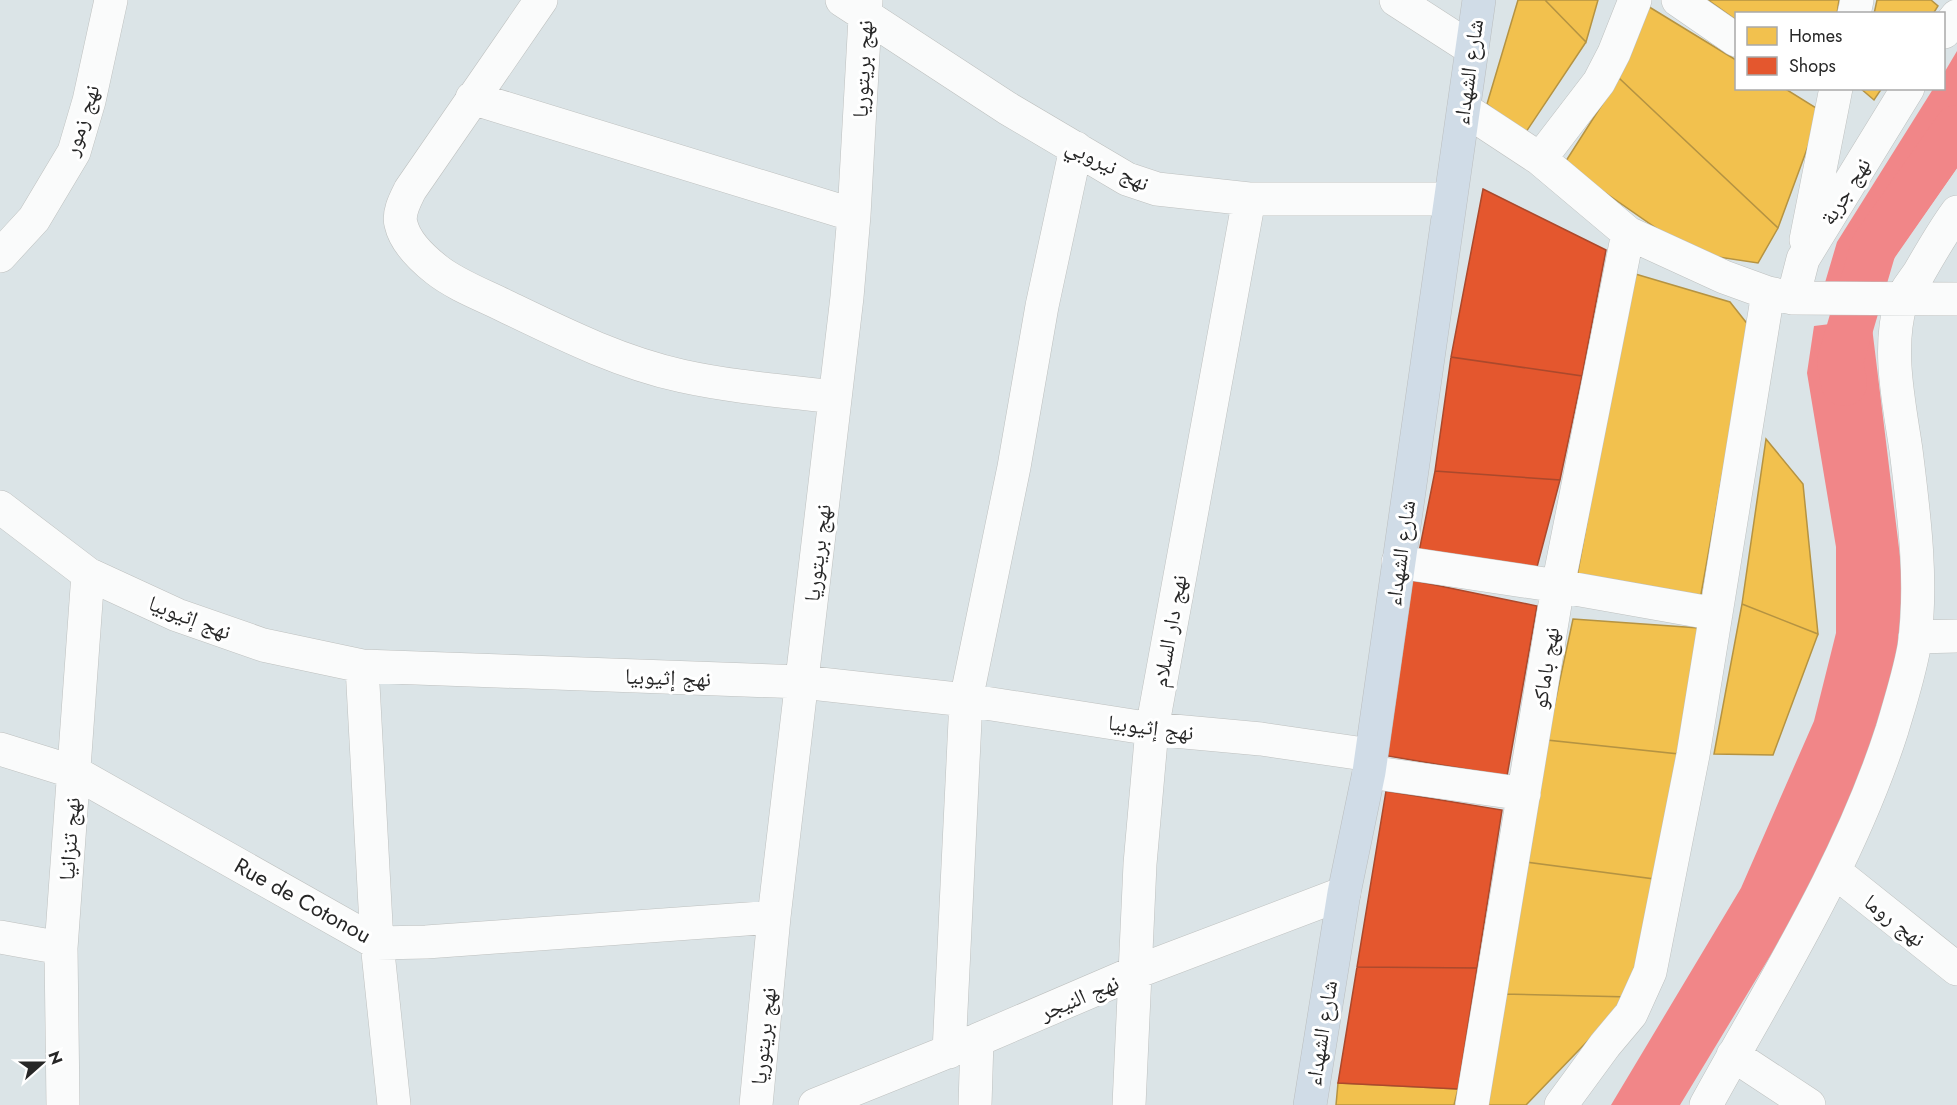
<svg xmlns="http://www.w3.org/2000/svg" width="1957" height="1105" viewBox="0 0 1957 1105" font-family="Jost,'Noto Naskh Arabic',sans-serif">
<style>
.water{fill:#f18688}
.homes{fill:#f2c14e;stroke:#b59342;stroke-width:1.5}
.shops{fill:#e4572e;stroke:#ab492c;stroke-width:1.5}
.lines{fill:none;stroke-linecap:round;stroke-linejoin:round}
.river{stroke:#f18688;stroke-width:46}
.minor-casing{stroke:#bec0bf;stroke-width:34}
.major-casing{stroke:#bbbebf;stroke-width:34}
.minor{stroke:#fafbfb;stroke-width:33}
.major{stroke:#d0dce7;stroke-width:33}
.labels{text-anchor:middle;stroke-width:6;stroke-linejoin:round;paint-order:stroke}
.street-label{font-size:22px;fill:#272727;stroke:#fff}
</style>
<rect width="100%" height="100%" fill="#dbe4e7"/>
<!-- water -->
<path class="water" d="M1957,51V168L1882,276L1824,286L1837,242L1933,89L1944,88V73Z
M1871,319L1903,581L1899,648L1869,765L1818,877L1680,1105H1611L1741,888L1814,721L1836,633V547L1807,373L1814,326Z"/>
<!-- homes -->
<path class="homes" d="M1518,0H1545L1586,42L1524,135L1487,104Z
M1545,0H1598L1586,42Z
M1708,0H1839L1837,14H1736V20Z
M1877,0H1931L1938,6L1933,14H1874Z
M1646,5L1736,60V88H1784L1821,111L1778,228L1619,78Z
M1619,78L1778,228L1758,263L1692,253L1564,164Z
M1860,88H1882L1874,100Z
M1632,273L1730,302L1749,326L1700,600L1577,577Z
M1766,439L1803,484L1818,634L1742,604Z
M1742,604L1818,634L1773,755L1714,754Z
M1573,619L1699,628L1688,755L1547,740Z
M1547,740L1688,755L1654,879L1526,862Z
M1526,862L1654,879L1630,997L1502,994Z
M1502,994L1630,997L1526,1105H1480Z
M1338,1083L1458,1089L1454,1105H1336Z"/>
<!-- shops -->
<path class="shops" d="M1483,189L1606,250L1582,376L1451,357Z
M1451,357L1582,376L1560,480L1435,471Z
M1435,471L1560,480L1537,567L1419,552Z
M1411,580L1537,606L1507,776L1382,755Z
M1386,791L1502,810L1477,968L1357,967Z
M1357,967L1477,968L1458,1089L1338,1083Z"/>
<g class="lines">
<!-- river -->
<path class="river" d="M1844,383L1840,362L1874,246L1957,128"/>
<!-- minor casing -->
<g class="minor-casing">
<path id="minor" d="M541,0L410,190C405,200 398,213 401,224C405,242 423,259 437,270C456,285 483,295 505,306C563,334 619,362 682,376C732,387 784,391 835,397
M842,0L1007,108L1127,179L1157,189L1249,199H1450
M1396,0L1472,49
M1678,0L1736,40
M1854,14L1857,0
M1944,32L1957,16
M472,98L854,215
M1464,109L1540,159L1628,233L1724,277L1768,293L1793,298L1957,299
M1540,159L1599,82L1614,53L1635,0
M1806,240L1836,88
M0,256L34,219L74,152L89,101L111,0
M1793,298L1803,259L1908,88
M0,507L88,574L177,615L263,645L362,666L802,682L966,700L1152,729L1261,739L1371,755
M1398,562L1558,586L1716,614
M1915,637L1957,636
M362,666L377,943L394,1105
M0,749L74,772L377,943L426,942L774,917
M1369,772L1524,794
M1834,871L1957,969
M0,937L61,948
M949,1052L966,700L1014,467L1042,306L1076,148
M1733,1055L1809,1105
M63,1105L61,948L88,574
M756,1105L774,917L847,297L854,215L866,0
M815,1105L977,1040L1136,972L1344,893
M975,1105L977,1040
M1129,1105L1140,864L1152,729L1249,199
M1472,1105L1558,586L1628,233
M1561,1105L1605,1045L1631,1014L1650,972L1693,755L1768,293
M1706,1105C1773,983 1849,864 1892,730C1900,703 1909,675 1914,647C1923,582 1914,514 1906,450C1899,402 1887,349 1901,302C1904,292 1913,282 1919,273C1931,252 1943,231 1957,212"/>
</g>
<!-- major casing -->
<g class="major-casing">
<path id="major" d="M1310,1105L1344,893L1369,772L1479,0"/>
</g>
<!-- minor -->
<use href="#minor" class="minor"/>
<!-- major -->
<use href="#major" class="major"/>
</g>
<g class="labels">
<!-- street labels -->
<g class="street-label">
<text transform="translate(862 69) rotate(-87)" y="8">نهج بريتوريا</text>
<text transform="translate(1468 72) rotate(-82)" y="8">شارع الشهداء</text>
<text transform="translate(81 120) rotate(-72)" y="8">نهج زمور</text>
<text transform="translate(1108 164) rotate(27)" y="8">نهج نيروبي</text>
<text transform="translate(1845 191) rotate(-58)" y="8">نهج جربة</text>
<text transform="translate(817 553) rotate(-83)" y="8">نهج بريتوريا</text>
<text transform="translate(1400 553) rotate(-82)" y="8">شارع الشهداء</text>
<text transform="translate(190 617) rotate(21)" y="8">نهج إثيوبيا</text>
<text transform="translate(1169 631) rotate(-80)" y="8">نهج دار السلام</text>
<text transform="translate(1545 668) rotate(-81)" y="8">نهج باماكو</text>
<text transform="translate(668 677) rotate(2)" y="8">نهج إثيوبيا</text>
<text transform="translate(1151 727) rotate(7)" y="8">نهج إثيوبيا</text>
<text transform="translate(69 839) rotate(-86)" y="8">نهج تنزانيا</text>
<text transform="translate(303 900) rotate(29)" y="8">Rue de Cotonou</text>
<text transform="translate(1895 920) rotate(38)" y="8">نهج روما</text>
<text transform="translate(1079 997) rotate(-23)" y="8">نهج النيجر</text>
<text transform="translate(1321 1033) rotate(-81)" y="8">شارع الشهداء</text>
<text transform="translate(763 1036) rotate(-84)" y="8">نهج بريتوريا</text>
</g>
</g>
<!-- legend -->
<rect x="1735" y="12" width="210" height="78" fill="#ffffff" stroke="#a9a9a9" stroke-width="1.5"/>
<rect x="1747" y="27" width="30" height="18" fill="#f2c14e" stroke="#a9a9a9" stroke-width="1.5"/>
<text x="1789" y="42" font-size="18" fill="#272727">Homes</text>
<rect x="1747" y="57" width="30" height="18" fill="#e4572e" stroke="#a9a9a9" stroke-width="1.5"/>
<text x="1789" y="72" font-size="18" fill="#272727">Shops</text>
<!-- north arrow -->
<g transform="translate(42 1063) rotate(69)" stroke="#ffffff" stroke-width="4.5" paint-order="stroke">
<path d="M0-4.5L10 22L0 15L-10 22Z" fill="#272727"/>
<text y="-9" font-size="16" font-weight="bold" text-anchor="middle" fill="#272727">N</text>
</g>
</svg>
